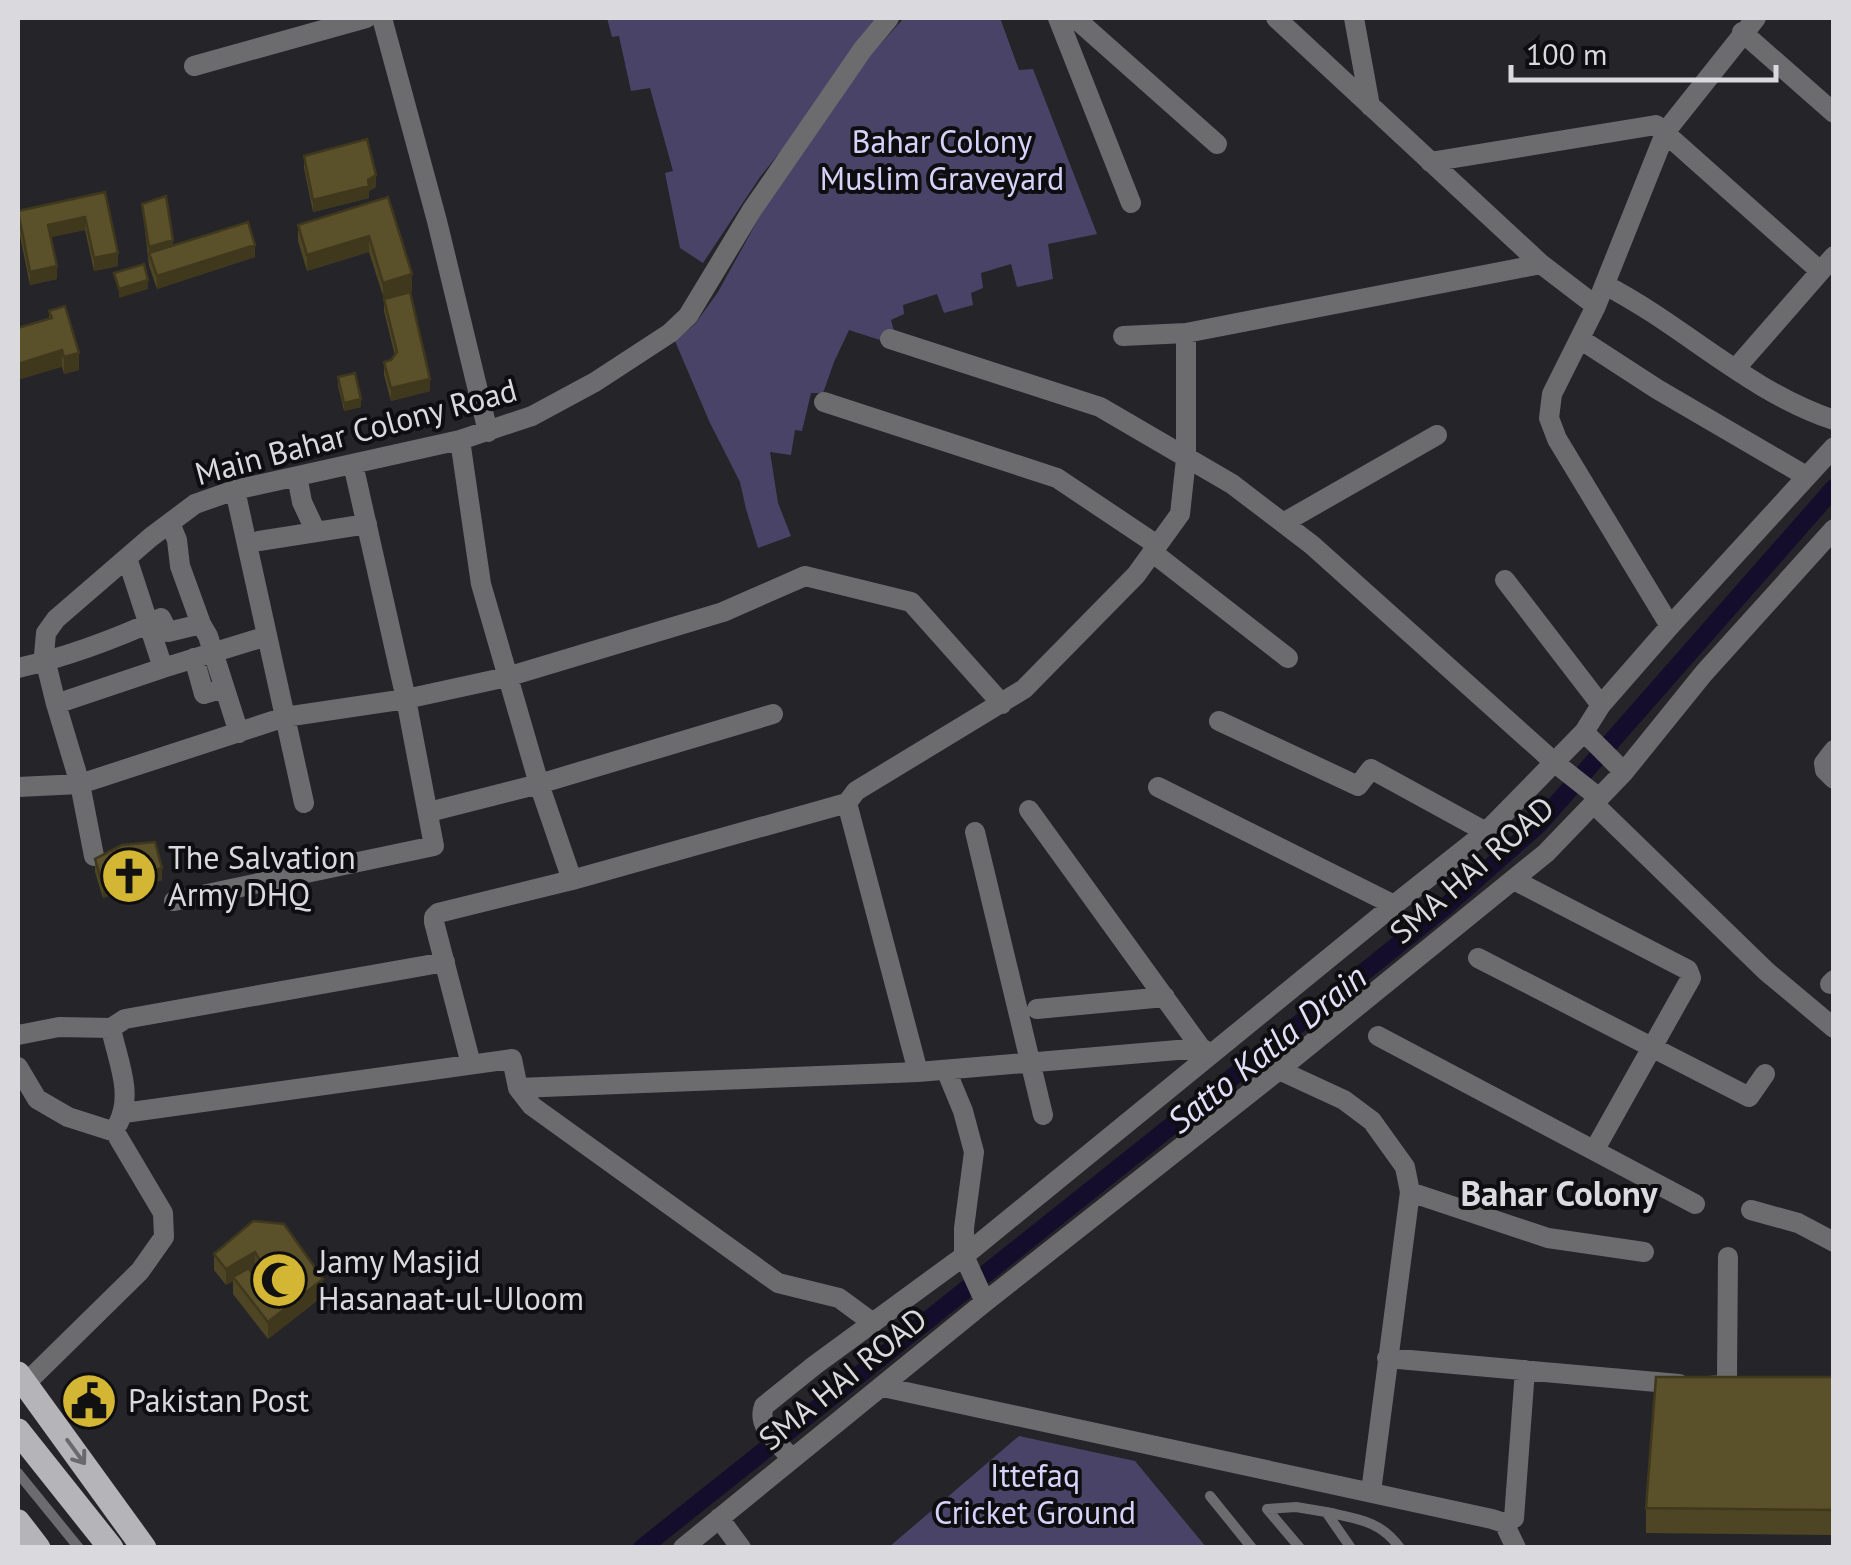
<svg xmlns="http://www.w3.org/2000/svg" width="1851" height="1565" viewBox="0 0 1851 1565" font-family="'PT Sans',sans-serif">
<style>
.green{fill:#494467}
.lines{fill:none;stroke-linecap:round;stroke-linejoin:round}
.canal{stroke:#140d2b;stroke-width:18}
.service{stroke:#6c6c6f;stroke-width:10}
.minor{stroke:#6c6c6f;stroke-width:20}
.primary{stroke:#b4b4b9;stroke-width:25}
.wall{fill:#4d4523;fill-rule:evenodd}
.shaded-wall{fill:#3f381d}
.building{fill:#5a5029;stroke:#3f381d;stroke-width:2.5}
.oneway{stroke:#69696d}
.labels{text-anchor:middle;stroke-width:8;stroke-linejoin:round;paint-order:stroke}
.park-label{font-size:32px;fill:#d6d2f9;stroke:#0e0e10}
.street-label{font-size:32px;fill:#dad9dd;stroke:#0e0e10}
.poi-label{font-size:32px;fill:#dad9dd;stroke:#0e0e10;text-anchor:start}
.water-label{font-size:35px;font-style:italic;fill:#e2dff9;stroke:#0e0e10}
.neighbourhood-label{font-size:35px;font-weight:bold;fill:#dadae0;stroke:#0e0e10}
</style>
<rect width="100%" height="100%" fill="#252429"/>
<!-- green -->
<path class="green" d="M607,18H878L788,142L760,177L703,263L680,248L665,173L673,171L650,88L631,91L619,36L612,37Z
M904,18H1000L1019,70L1033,69L1097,234L1048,244L1053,279L1017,287L1011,264L981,273L983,288L971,293L973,305L944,313L937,294L903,305L904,314L891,320L894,331L880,340L849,330L834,362L823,393H811L802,431L795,430L791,455L770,452L778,503L791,536L758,548L746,509L740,482L710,423L675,341L695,324L718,292L771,196L872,53Z
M1019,1436L1135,1461L1206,1547H889Z"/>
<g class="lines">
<!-- canal -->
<path class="canal" d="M642,1548L1334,996L1445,907L1539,824L1834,488"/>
<!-- service -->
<path class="service" d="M18,1473L79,1548
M1210,1496L1252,1548
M1267,1509L1296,1507L1326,1512
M1267,1509L1300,1548
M1351,1548L1326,1512C1357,1519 1380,1520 1400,1548"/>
<!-- minor -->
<path class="minor" d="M382,18L437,221L488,432
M1058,18L1131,203
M1075,18L1217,144
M1276,18L1541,264L1596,306
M1354,18L1370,106
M1742,32L1834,113
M194,66L366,18
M1430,162L1656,125L1820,271
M1605,285C1683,325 1749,392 1834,420
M1123,336L1186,333L1541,264
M890,339L1100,407L1232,484L1312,545L1555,763L1598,797
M1580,339L1657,389L1806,476
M1736,368L1834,256
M824,402L1057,478L1157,545
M460,440L481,584L539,784L572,880
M297,476L302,502L316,532
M235,490L304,803
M1283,523L1437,435
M259,541L367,524
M1152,552L1288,658
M1505,580L1601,705
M201,624L208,636L239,733
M1670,626L1557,439L1549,418L1552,394L1596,306L1666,131L1756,18
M194,658L204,694L224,688
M18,668C67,657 115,639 161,618L168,632L201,624L180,566L177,540L170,523
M163,668L267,636
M56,704L163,668L127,558
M1219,721L1358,786L1371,769L1486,832
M1584,732L1624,772
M1834,750L1824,763L1825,770L1834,779
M18,787L80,784L285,717L406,699L507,677L723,612L805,576L911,602L1002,704
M1158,787L1394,905
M847,803L918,1072
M1594,804L1766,971L1834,1028
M1029,810L1201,1048L1210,1053
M429,812L539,784L773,714
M975,832L1043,1115
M94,856L80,784L56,704L44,655L46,633L56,619L151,537L195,504L235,490L460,440L532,416L595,382L670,333L688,316L752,210L863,49L889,18
M1514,880L1688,970L1691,978L1595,1149
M174,901L434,846L406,699L353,464
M1478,958L1749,1097L1765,1074
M1830,984L1834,980
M1037,1009L1165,997
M111,1028L125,1019L445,962
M18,1035L59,1027L111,1028C117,1060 134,1093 118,1124
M1378,1036L1695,1204
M471,1064L434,922V917L438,913L572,880L847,803L856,791L1024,689L1136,575L1180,514L1186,459V333
M18,1067L37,1099L68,1117L115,1132L163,1213L164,1237L140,1271L25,1384
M946,1070L963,1111L974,1152L964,1228V1256L985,1302
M1279,1070L1344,1100L1372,1121L1405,1167L1410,1192L1548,1238L1644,1252
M518,1088L918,1072L1201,1048
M124,1113L512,1059L518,1088L532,1106L778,1283L839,1298L873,1323
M1751,1210L1798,1223L1834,1242
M1387,1358L1679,1384
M1708,1386L1724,1385L1727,1379L1728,1257
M883,1387L1492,1519L1504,1523L1516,1548
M792,1459C779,1443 756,1427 764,1406L815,1365L964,1256L1394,905L1486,832L1584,732L1601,705L1670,626L1834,447
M1371,1492L1410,1192
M719,1518L741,1548
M1504,1523L1514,1518L1525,1370
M683,1548L985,1302L1279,1070L1546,853L1624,772L1704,673L1834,529"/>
<!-- primary -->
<path class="primary" d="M18,1374L144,1548
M18,1431L111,1548
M18,1522L38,1548"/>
</g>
<!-- wall -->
<path class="wall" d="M304,156L376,187L369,191V198L313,212L304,168Z
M105,192L118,266L94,271L85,230L50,237L57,279L30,285L18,226V211Z
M388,197L412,291L394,296L430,391L391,401L384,375V362L391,360L395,356L384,311V299L369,252L307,271L298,241V225Z
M142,204L173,245L255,257L157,289L149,266Z
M49,311L79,370L64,374L49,319Z
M338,377L361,407L344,411L338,386Z
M95,859L162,880L103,898L95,872Z
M253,1221L323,1296L268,1339L233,1294V1281L226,1285L214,1270V1254ZM255,1268L270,1295L266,1297L251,1271Z
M1834,1377V1535L1646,1533V1508Z"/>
<!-- shaded-wall -->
<path class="shaded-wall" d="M376,175V187L369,191V198L313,212V200L368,180Z
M85,217V230L48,238V225Z
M369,236V252L307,271V255Z
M173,240V248L149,255V247Z
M255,245V257L157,289V276Z
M118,253V266L94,271V258Z
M57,266V279L30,285V272Z
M412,274V291L383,300V283Z
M148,280V289L119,298V289Z
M62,350V367L18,380V364Z
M79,353V370L64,374V357Z
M430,379V391L391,401V388Z
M361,399V407L344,411V403Z
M162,868V880L103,898V886Z
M255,1252V1268L235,1280L233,1277V1281L226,1285V1269Z
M323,1279V1296L268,1339V1322Z"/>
<!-- building -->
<path class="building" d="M367,139L376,175L368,180L369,186L313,200L304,156Z
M105,192L118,253L94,258L85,217L48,225L57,266L30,272L18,211Z
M166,196L173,240L149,247L142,204Z
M388,197L412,274L383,283L369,236L307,255L298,225Z
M248,222L255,245L157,276L149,253Z
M144,264L148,280L119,289L114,273Z
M410,292L430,379L391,388L384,362L391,360L397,352L384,299Z
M65,306L79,353L64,357L62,350L18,364V328L52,318L49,311Z
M355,373L361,399L344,403L338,377Z
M155,842L162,868L103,886L95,859L122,845Z
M253,1221L284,1224L323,1279L268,1322L233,1277L249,1268L266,1297L277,1291L255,1252L226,1269L214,1254Z
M1656,1377H1834V1510L1646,1508Z"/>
<!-- one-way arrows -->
<defs><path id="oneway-shaft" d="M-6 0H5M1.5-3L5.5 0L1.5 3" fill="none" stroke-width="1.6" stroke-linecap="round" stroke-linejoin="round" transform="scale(2.5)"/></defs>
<use class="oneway" href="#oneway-shaft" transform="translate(76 1452) rotate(54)"/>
<!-- icons -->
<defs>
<g id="church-disc" transform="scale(2.875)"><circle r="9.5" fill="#d4b635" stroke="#0e0e10"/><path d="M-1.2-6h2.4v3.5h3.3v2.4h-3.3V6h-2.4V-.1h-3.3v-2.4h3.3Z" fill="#111"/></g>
<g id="mosque-disc" transform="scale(2.875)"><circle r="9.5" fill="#d4b635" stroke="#0e0e10"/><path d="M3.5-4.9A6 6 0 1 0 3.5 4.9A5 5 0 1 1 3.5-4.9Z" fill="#111"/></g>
<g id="civic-disc" transform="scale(2.875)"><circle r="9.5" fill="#d4b635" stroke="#0e0e10"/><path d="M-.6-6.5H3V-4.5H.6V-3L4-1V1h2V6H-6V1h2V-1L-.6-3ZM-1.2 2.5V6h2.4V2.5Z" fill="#111"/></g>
</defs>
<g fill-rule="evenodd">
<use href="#church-disc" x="129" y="876"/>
<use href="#mosque-disc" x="279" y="1280"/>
<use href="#civic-disc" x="89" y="1401"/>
</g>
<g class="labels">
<!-- park labels -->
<g class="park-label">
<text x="942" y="153">Bahar Colony<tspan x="942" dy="37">Muslim Graveyard</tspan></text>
<text x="1035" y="1487">Ittefaq<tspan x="1035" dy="37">Cricket Ground</tspan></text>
</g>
<!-- street labels -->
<g class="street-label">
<text transform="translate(356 432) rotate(-15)" y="11">Main Bahar Colony Road</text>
<text transform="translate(1472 870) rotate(-41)" y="11">SMA HAI ROAD</text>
<text transform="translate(843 1379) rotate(-39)" y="11">SMA HAI ROAD</text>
</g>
<!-- poi labels -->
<g class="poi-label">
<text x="168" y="869">The Salvation<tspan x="168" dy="37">Army DHQ</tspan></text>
<text x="318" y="1273">Jamy Masjid<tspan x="318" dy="37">Hasanaat-ul-Uloom</tspan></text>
<text x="128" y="1412">Pakistan Post</text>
</g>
<!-- water labels -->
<g class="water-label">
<text transform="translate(1267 1049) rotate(-39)" y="12">Satto Katla Drain</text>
</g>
<!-- neighbourhood labels -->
<g class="neighbourhood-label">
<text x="1559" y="1206">Bahar Colony</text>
</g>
</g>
<!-- border -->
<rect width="1851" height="1565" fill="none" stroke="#dad9dd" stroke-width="40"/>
<!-- scale -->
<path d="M1511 65v15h265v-15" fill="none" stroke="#dad9dd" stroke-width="5"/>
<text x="1526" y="65" font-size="30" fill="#dad9dd" stroke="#0e0e10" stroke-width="8" paint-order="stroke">100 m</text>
</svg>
